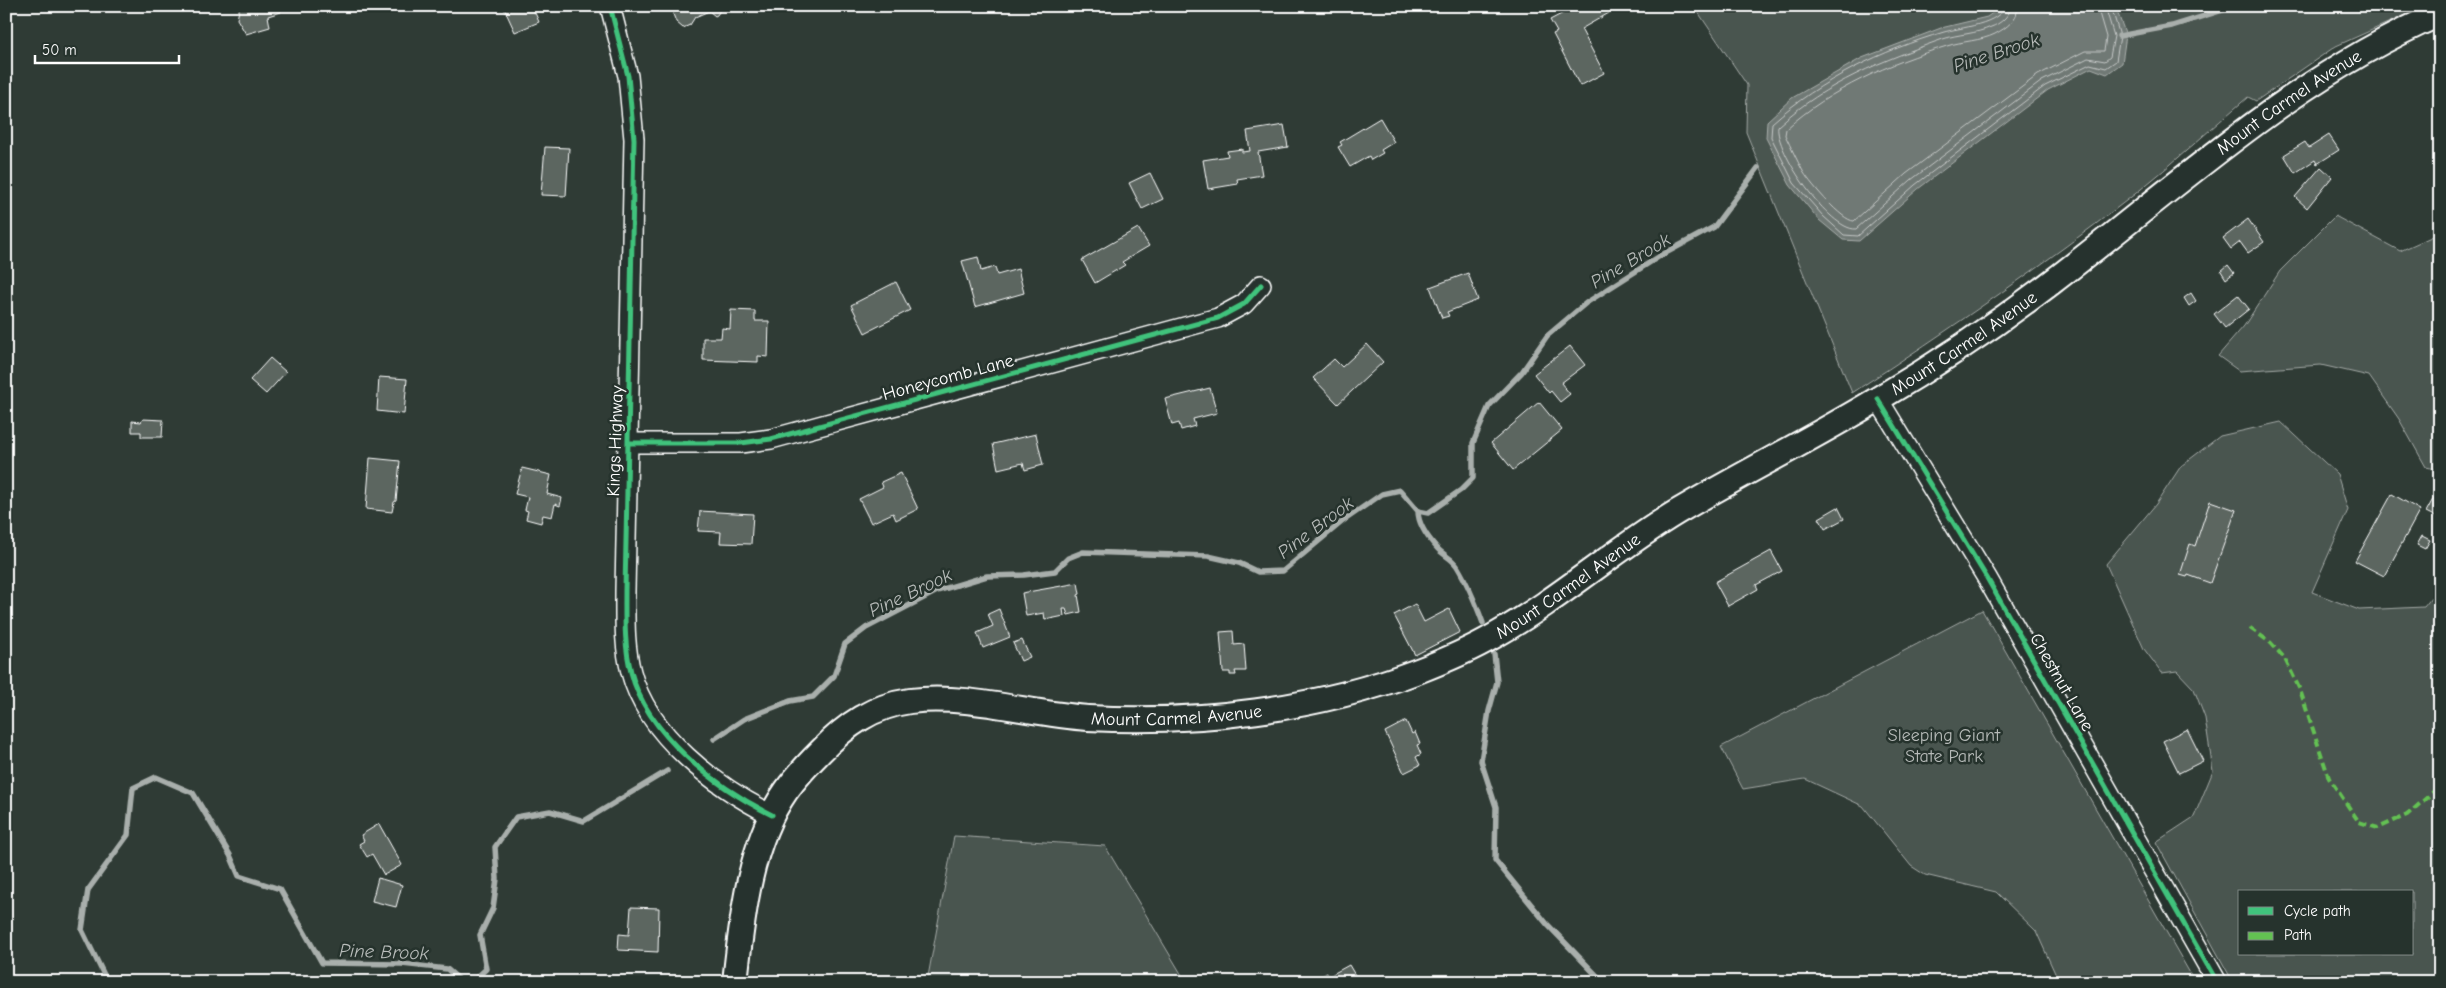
<svg xmlns="http://www.w3.org/2000/svg" width="2446" height="988" viewBox="0 0 2446 988" font-family="'Comic Neue',sans-serif">
<style>
.green{fill:#4a544f;stroke:#a4aaa7;fill-rule:evenodd}
.water{fill:#707975;stroke:#a9afac}
.lines{fill:none;stroke-linecap:round;stroke-linejoin:round}
.shore{stroke:#c6c9c8;stroke-width:1}
.stream{stroke:#a9afac;stroke-width:5.5}
.building{fill:#5b6661;stroke:#fff}
.minor-casing{stroke:#fff;stroke-width:22}
.major-casing{stroke:#fff;stroke-width:28}
.minor{stroke:#26332d;stroke-width:19}
.major{stroke:#26332d;stroke-width:24}
.quiet{stroke:#63c152;stroke-width:4;stroke-dasharray:8 4;stroke-linecap:butt}
.cycleway-casing{stroke:#26332d;stroke-width:8}
.cycleway{stroke:#40c37c;stroke-width:5}
.labels{text-anchor:middle;stroke-width:5;stroke-linejoin:round;paint-order:stroke}
.street-label{font-size:18px;fill:#fff;stroke:#26332d}
.park-label{font-size:18px;fill:#b7bbb9;stroke:#26332d}
.water-label{font-size:19px;font-style:italic;fill:#b8bcba;stroke:#26332d}
</style>
<rect width="100%" height="100%" fill="#2f3b35"/>
<filter id="ink" filterUnits="userSpaceOnUse"><feTurbulence type="fractalNoise" baseFrequency=".02" numOctaves="2"/><feDisplacementMap in="SourceGraphic" scale="10" xChannelSelector="R" yChannelSelector="G"/><feConvolveMatrix kernelMatrix="1 2 1 2 8 2 1 2 1" color-interpolation-filters="sRGB"/></filter>
<g filter="url(#ink)">
<!-- green -->
<path class="green" d="M1694,6H1941L1942,10L1952,6H2426L2336,46L2256,101L2248,97C2210,129 2174,163 2135,194C2044,265 1949,330 1852,393L1746,132L1747,85Z
M2335,216L2400,251L2440,233V470L2426,467L2399,419L2369,376L2321,365L2239,371L2218,356L2244,326L2280,271Z
M2281,422L2337,474L2348,510L2312,592L2359,610L2424,607L2440,587V982H2233L2156,842L2194,817L2213,771L2205,718L2194,689L2177,671L2162,673L2144,649L2106,564L2156,504L2181,466L2220,436ZM2240,892H2412V954H2240Z
M1982,610L2195,982H2059L2036,931L1996,892L1925,875L1911,866L1863,806L1805,779L1743,789L1721,747Z
M954,836L1105,846L1186,982H927Z"/>
<!-- water -->
<path class="water" d="M2002,6H2115L2126,35L2122,63L2107,74L2091,68L2048,90L1918,189L1859,241L1843,240L1819,220L1790,185L1766,138L1767,121L1792,98L1862,58L1941,28L1987,17Z"/>
<g class="lines">
<!-- shore -->
<path class="shore" d="M2004,6C2002,24 1958,28 1944,32C1883,50 1820,80 1772,123L1771,137L1794,183L1823,216L1844,235L1858,236L1915,185L2045,86L2090,64L2106,68L2116,61L2120,36L2111,6
M2011,6C2010,16 2000,24 1991,27C1976,34 1958,34 1943,39C1884,60 1825,83 1778,126C1774,150 1830,231 1856,229L1911,180L2042,81L2088,58L2105,61L2110,57L2114,36L2105,6
M2018,6C2018,20 2006,28 1995,34C1981,41 1962,41 1947,46C1890,63 1830,89 1786,129L1785,135C1791,147 1797,161 1804,173C1811,184 1842,221 1854,221L1906,174L2038,75L2085,51H2104L2106,37L2097,6"/>
<!-- stream -->
<path class="stream" d="M2119,36L2172,26L2236,6
M1418,511C1418,525 1428,538 1437,548C1443,555 1452,558 1457,566C1468,584 1476,604 1483,623
M1494,654L1497,682L1489,711L1481,761L1496,807L1495,860L1547,924L1603,982
M714,739L744,719L790,701L813,697L834,676L845,644L866,628L937,591L987,576L1024,575L1055,571L1068,558L1083,552L1208,556L1239,563L1258,572L1283,571L1343,521L1382,494L1400,490L1418,511L1428,513L1461,490L1473,478V443L1489,406L1522,372L1547,336L1586,303L1660,256L1714,227L1758,168
M104,982L106,979L82,930L88,890L128,835L133,788L156,777L193,793L230,855L239,876L280,889L322,963L402,964L447,969L462,982
M472,982L486,969L480,935L493,908L497,879L495,847L516,817L550,811L584,821L667,771"/>
</g>
<!-- building -->
<path class="building" d="M240,6H276L281,12L268,16L270,27L246,34L237,19Z
M503,6H532L539,22L515,32Z
M681,6H723L717,15L715,16L709,11L695,17L690,25L683,28L676,22L673,14Z
M1568,6H1605L1609,13L1581,29L1604,73L1580,86L1553,34L1557,32L1550,20L1569,10Z
M1380,118L1394,142L1381,150L1383,153L1371,160L1369,156L1350,167L1338,147L1342,145L1340,142Z
M1284,125L1288,147L1258,152L1262,175L1237,179L1238,184L1208,189L1203,160L1228,156L1227,151L1242,149V152L1250,151L1247,131Z
M2329,135L2339,150L2317,164L2315,160L2295,173L2284,155L2305,142L2309,148Z
M545,147L569,148L566,196L541,195Z
M2321,167L2332,177L2307,208L2295,197Z
M1150,173L1163,199L1142,209L1129,183Z
M2248,219L2264,242L2248,253L2240,242L2231,249L2223,238Z
M1138,228L1149,246L1122,262L1125,265L1095,283L1082,260Z
M978,257L981,271L995,267L997,275L1018,269L1024,293L975,307L962,261Z
M2228,265L2234,273L2226,279L2221,271Z
M1468,273L1478,300L1447,312L1449,316L1442,318L1430,287Z
M896,282L910,310L865,333L851,305Z
M2191,293L2196,301L2189,306L2184,298Z
M2238,295L2249,309L2225,328L2214,314Z
M731,310L755,311V321H769L768,357L758,356V362L703,360V338H721L722,328L730,329Z
M1367,344L1383,362L1338,404L1313,378L1334,359L1342,367Z
M1570,346L1585,365L1561,383L1570,394L1560,402L1551,391L1549,393L1534,374Z
M270,358L286,372L266,394L250,380Z
M379,377L407,379L404,414L377,411Z
M1210,388L1217,413L1193,419L1195,426L1181,430L1179,423L1172,425L1165,399Z
M1539,402L1562,430L1513,470L1491,443Z
M143,419L163,420L162,437H141V432H132V421L141,422Z
M1036,434L1043,465L1025,470L1023,463L998,469L993,444Z
M370,458L400,461L396,501L394,502L392,512L366,509Z
M522,468L551,475L547,494L562,498L560,506L555,504L552,517L543,515L541,523L526,519L528,511L525,510L528,497L515,494Z
M901,473L918,509L896,520L893,513L871,523L859,499L883,487L881,482Z
M2437,492L2440,493V519L2426,512Z
M2392,494L2420,510L2384,576L2355,561Z
M2210,501L2236,510L2210,583L2188,575L2187,577L2180,575L2190,544L2195,546Z
M1838,507L1844,519L1825,529L1819,518Z
M700,511L753,514L751,544L720,543L721,532L698,531Z
M2422,536L2430,540L2425,549L2417,545Z
M1771,551L1782,571L1756,585L1758,589L1728,606L1715,582Z
M1078,583L1080,594L1078,595L1081,612L1068,615L1066,609H1063L1064,616L1045,620L1044,613L1026,616L1022,593Z
M1415,604L1424,622L1449,609L1460,632L1415,655L1394,615Z
M999,609L1010,637L983,648L977,633L993,626L988,614Z
M1233,631L1234,645L1244,644L1246,671H1235L1236,675H1230V672H1223L1220,632Z
M1022,640L1030,657L1021,661L1013,643Z
M1406,721L1412,734L1415,732L1420,744L1417,745L1421,754L1416,757L1420,765L1404,773L1385,732Z
M2187,729L2203,761L2179,773L2163,741Z
M379,824L402,865L384,875L372,854L367,857L359,844L364,841L361,835Z
M378,878L402,885L396,907L372,901Z
M631,907L659,908L658,952L618,950L619,934L629,935Z
M1349,965L1359,982H1310L1327,973L1329,976Z"/>
<g class="lines">
<!-- minor casing -->
<g class="minor-casing">
<path id="minor" d="M610,6L628,76L634,139L625,591C625,618 624,646 631,672C647,735 716,787 772,815
M1878,399L1987,578L2217,982
M628,443H741L771,439L1218,318L1244,304L1261,285"/>
</g>
<!-- major casing -->
<g class="major-casing">
<g id="major">
<path id="s1" d="M735,982C742,919 749,844 786,791C796,777 809,763 821,751C846,725 873,706 910,701C969,694 1029,714 1088,718C1198,724 1315,710 1418,671C1444,661 1470,650 1494,636C1558,600 1614,550 1677,512C1743,473 1812,439 1878,399C1938,364 1997,324 2052,282C2177,187 2295,76 2440,14"/>
</g>
</g>
<!-- minor -->
<use href="#minor" class="minor"/>
<!-- major -->
<use href="#major" class="major"/>
<!-- quiet -->
<path class="quiet" d="M2250,628L2271,643L2285,659L2300,690L2329,778L2359,822L2378,828L2407,815L2440,786
M2433,982L2440,968"/>
<!-- cycleway casing -->
<g class="cycleway-casing">
<path id="cycleway" d="M610,6L628,76L634,139L625,591C625,618 624,646 631,672C647,735 716,787 772,815
M1878,399L1987,578L2217,982
M628,443H741L771,439L1218,318L1244,304L1261,285"/>
</g>
<!-- cycleway -->
<use href="#cycleway" class="cycleway"/>
</g>
</g>
<g class="labels">
<!-- street labels -->
<g class="street-label">
<text dy="6" stroke="none"><textPath href="#s1" startOffset="1915">Mount Carmel Avenue</textPath></text>
<text dy="6" stroke="none"><textPath href="#s1" startOffset="1510">Mount Carmel Avenue</textPath></text>
<text transform="translate(948 377) rotate(-15)" y="6">Honeycomb Lane</text>
<text transform="translate(615 441) rotate(-88)" y="6">Kings Highway</text>
<text dy="6" stroke="none"><textPath href="#s1" startOffset="1045">Mount Carmel Avenue</textPath></text>
<text transform="translate(2062 682) rotate(60)" y="6">Chestnut Lane</text>
<text dy="6" stroke="none"><textPath href="#s1" startOffset="625">Mount Carmel Avenue</textPath></text>
</g>
<!-- park labels -->
<g class="park-label">
<text x="1944" y="741">Sleeping Giant<tspan x="1944" dy="21">State Park</tspan></text>
</g>
<!-- water labels -->
<g class="water-label">
<text transform="translate(1996 52) rotate(-18)" y="7">Pine Brook</text>
<text transform="translate(1630 260) rotate(-31)" y="7">Pine Brook</text>
<text transform="translate(1315 527) rotate(-37)" y="7">Pine Brook</text>
<text transform="translate(910 592) rotate(-25)" y="7">Pine Brook</text>
<text transform="translate(384 951) rotate(2)" y="7">Pine Brook</text>
</g>
</g>
<!-- margin -->
<rect width="2446" height="988" fill="none" stroke="#26332d" stroke-width="25"/>
<rect x="12" y="12" width="2421" height="963" fill="none" stroke="#fff" stroke-width="2" filter="url(#ink)"/>
<!-- legend -->
<rect x="2238" y="890" width="175" height="65" fill="#26332d" stroke="#7d8581"/>
<rect x="2248" y="907" width="25" height="8" fill="#40c37c" stroke="#7d8581"/>
<text x="2284" y="916" font-size="15" fill="#ffffff">Cycle path</text>
<rect x="2248" y="932" width="25" height="8" fill="#63c152" stroke="#7d8581"/>
<text x="2284" y="940" font-size="15" fill="#ffffff">Path</text>
<!-- scale -->
<path d="M35 55v8h144v-8" fill="none" stroke="#ffffff" stroke-width="2.5"/>
<text x="42" y="55" font-size="15" fill="#ffffff" stroke="#26332d" stroke-width="4" paint-order="stroke">50 m</text>
</svg>
